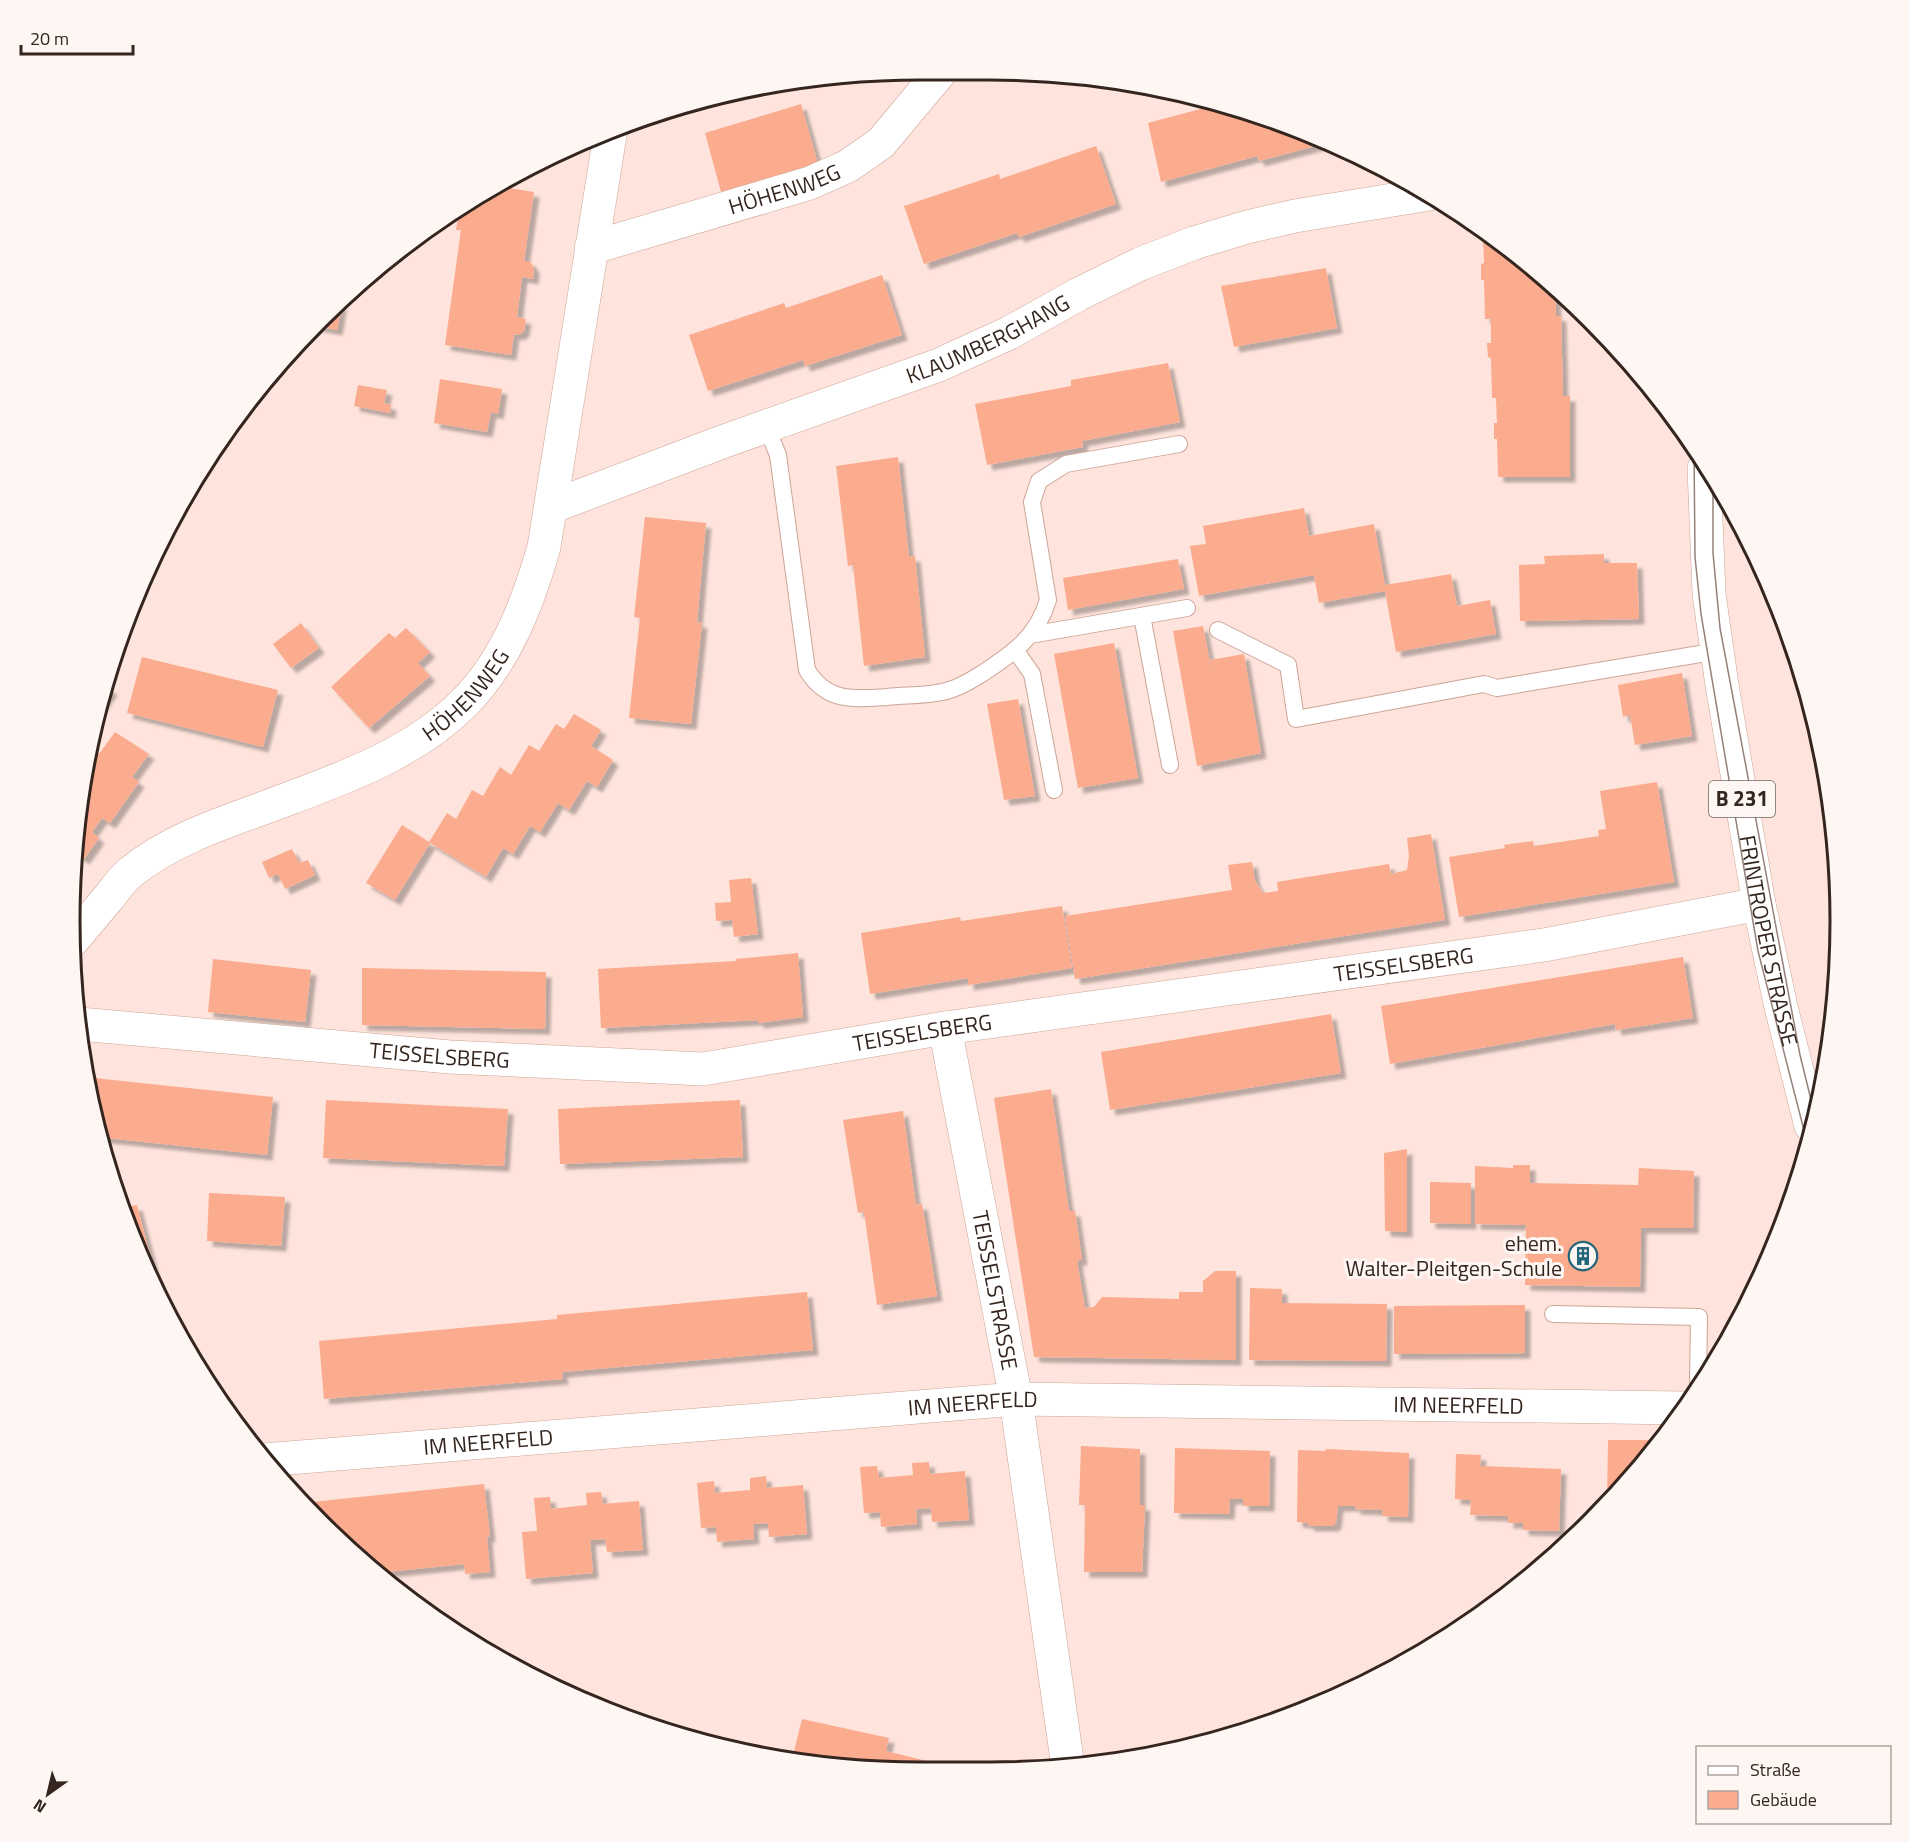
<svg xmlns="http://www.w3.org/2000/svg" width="1909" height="1842" viewBox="0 0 1909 1842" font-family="'Titillium Web',sans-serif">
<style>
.building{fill:#fbab8e;filter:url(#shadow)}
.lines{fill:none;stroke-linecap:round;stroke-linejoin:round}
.lane-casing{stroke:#cda597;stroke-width:18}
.street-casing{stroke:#cda597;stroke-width:34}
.primary-casing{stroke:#cda597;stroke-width:34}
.lane{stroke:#fff;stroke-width:16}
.street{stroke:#fff;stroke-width:33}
.primary{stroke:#fff;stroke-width:33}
.tram{stroke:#95817a;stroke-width:1.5}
.labels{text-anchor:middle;stroke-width:6;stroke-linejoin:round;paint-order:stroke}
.shield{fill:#fef6f3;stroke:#71645f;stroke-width:1.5}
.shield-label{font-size:21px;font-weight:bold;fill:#34251f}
.street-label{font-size:22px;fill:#34251f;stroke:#fef6f3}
.poi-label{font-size:22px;fill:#34251f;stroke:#fef6f3;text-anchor:end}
.rim{fill:none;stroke:#34251f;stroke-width:3}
</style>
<defs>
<filter id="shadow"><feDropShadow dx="5.5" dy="5.5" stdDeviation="1.5" flood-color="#0004"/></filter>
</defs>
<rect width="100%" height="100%" fill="#fee4dc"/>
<!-- building -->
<path class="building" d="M801,104L818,164L721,192L705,133Z
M1219,104L1262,114L1326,143L1259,161L1257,156L1161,182L1148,123Z
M1096,146L1116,204L1019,237L1017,233L924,264L904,206L999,174L1000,179Z
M503,187L534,192L524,261H530L534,268L533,279L522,277L517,317L526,319L524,331L519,335L514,334L511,355L445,345L461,230H456L459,212Z
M1483,237H1489L1550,280L1555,286L1556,316H1561L1563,396H1570V477H1498L1497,439H1494V423H1497L1496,398H1492L1491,358L1488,357L1487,343H1491V319H1485L1484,280H1481V264L1484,263Z
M1326,268L1337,328L1234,347L1221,286Z
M882,275L902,335L805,366L803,360L708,391L689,335L784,303L786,308Z
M342,302L337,330L316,326Z
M1168,363L1180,422L1082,441L1083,447L987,465L975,404L1071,386V380Z
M440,379L502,389L498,414L491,412L487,432L434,423Z
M358,385L387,390L384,403L391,405L390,413L354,406Z
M898,457L909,557L915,556L925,657L864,666L853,565L848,566L836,466Z
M1304,508L1309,536L1374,524L1385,585L1451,574L1457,606L1490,600L1496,634L1396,652L1385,591L1319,603L1314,575L1199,596L1190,546L1206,544L1203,526Z
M645,517L706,523L697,622L702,623L691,724L629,718L640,618L634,617Z
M1604,554V563H1637L1639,619L1520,621L1519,565L1545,564L1544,556Z
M1178,559L1184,589L1068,610L1063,578Z
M301,623L319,648L291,668L273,644Z
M1203,626L1213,678L1210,660L1244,654L1261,753L1197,766L1173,631Z
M406,628L430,652L418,663L430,676L369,728L331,687L389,633L395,638Z
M1114,643L1138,778L1078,788L1054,654Z
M142,657L278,690L263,747L127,713Z
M1682,673L1692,736L1635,745L1630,715L1623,717L1618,685Z
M105,685L112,690L100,708V707Z
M1018,699L1035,796L1004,800L987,704Z
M574,714L601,730L591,746L613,760L597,787L587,781L569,810L558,803L540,832L530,826L513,854L503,848L486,877L430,843L395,900L366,883L402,825L429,842L447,813L456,819L472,790L483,796L500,767L511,775L529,745L539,751L556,724L564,729Z
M115,732L149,754L132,777L139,782L110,823L102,818L92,832L99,838L84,859L75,853L76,809L91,748L99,754Z
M1657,782L1674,882L1459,917L1449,857L1505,848L1504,845L1533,841L1534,846L1599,836L1598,830L1606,829L1600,791Z
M1431,834L1445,920L1075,979L1065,916L1232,890L1228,865L1252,862L1255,881L1263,893L1278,891L1277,882L1295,879L1389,864L1391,874L1407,870L1409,856L1407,838Z
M292,849L299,863L308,860L315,875L285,889L278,874L269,878L262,862Z
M751,878L758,934L734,937L732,920L716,921L715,903L731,902L729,880Z
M1062,906L1072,968L968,985V978L870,994L861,933L960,917L961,921Z
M798,953L803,1017L758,1023V1020L601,1028L598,969L736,961V959Z
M1683,957L1693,1018L1616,1030L1615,1024L1390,1064L1381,1006Z
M213,959L311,970L305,1022L208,1012Z
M362,968L546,972L545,1029L362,1025Z
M1331,1014L1341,1073L1110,1110L1101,1052Z
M94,1078L273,1097L267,1155L97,1137L91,1100Z
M1051,1089L1069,1211H1075L1082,1259L1077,1261L1085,1308L1094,1307L1102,1297L1179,1299V1292H1203V1281L1215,1271H1236V1360L1034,1357L994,1098Z
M326,1100L508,1109L504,1166L323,1158Z
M740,1100L743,1157L560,1164L558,1109Z
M903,1111L916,1205L922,1204L937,1296L877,1305L864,1212L858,1213L843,1120Z
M1407,1149V1232L1385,1231L1384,1153Z
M1513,1165H1530V1183L1638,1185L1639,1168L1694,1171L1693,1228H1641L1640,1287L1525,1285L1526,1225L1475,1224V1166L1513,1168Z
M1430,1182L1471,1183V1224L1430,1223Z
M209,1193L285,1197L281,1246L207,1241Z
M137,1205L154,1271H152L125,1207Z
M1250,1288L1282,1289V1303L1387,1304L1386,1361L1249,1360Z
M807,1292L813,1350L562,1372L563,1379L324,1399L319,1341L557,1319V1315Z
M1525,1305V1353L1394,1354V1306Z
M1608,1440H1659L1629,1483L1607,1503Z
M1081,1446L1140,1449V1505H1145L1142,1572H1084L1085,1505H1079Z
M1175,1448L1270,1451L1269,1506H1243V1499H1230L1229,1514L1174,1513Z
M1326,1449L1409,1453L1408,1517L1382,1516L1383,1510L1355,1509V1506H1338L1336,1523L1333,1526H1310L1307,1523L1297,1522L1298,1450L1325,1451Z
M1456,1454L1481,1455L1480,1466L1561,1469L1559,1531L1523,1530V1523H1508V1516L1470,1515L1471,1500L1455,1499Z
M929,1462L930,1474L965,1471L969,1520L932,1522L931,1508L916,1509L917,1524L881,1527L880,1512L864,1513L860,1467L877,1466L879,1478L913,1475L912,1463Z
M766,1476L767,1488L803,1485L807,1534L769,1537L768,1523L753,1524L754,1539L717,1542L716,1527L701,1528L697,1483L714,1481L715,1493L750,1490V1478Z
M484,1484L490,1536L487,1537L490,1572L465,1574L464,1564L377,1573L302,1503Z
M601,1492L603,1504L639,1501L643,1550L607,1552L605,1539L590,1540L593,1573L526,1579L522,1532L537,1531L534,1498L550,1497L551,1509L587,1505L586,1493Z
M802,1719L889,1738L886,1751L968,1771H865L792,1759Z"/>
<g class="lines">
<!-- lane casing -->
<g class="lane-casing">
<path id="lane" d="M766,426L778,455L807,670C827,703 854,699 887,697C905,695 924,696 942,692C957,689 970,681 983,673C1013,653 1037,637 1048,600L1032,502L1039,481L1066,464L1179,444
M1142,616L1170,765
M1218,630L1288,665L1296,719L1484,684L1497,688L1718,651
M1030,635L1187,608
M1016,651L1032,674L1054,790
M1553,1314L1699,1317L1698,1386"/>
</g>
<!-- street casing -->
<g class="street-casing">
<g id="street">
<path id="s1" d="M591,248L810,183L848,166L881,143L942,70"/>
<path id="s2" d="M551,507L722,442L939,365L1009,333L1079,294L1140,264L1194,243L1247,227L1295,216L1429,194"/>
<path id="s3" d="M72,941C85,926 97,911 110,896C116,888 123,878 131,872C168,842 216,825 261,809C332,782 409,758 464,703C506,661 528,603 544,547L611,129"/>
<path id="s4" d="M79,1024L450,1057L703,1069L945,1028L1544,945L1759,904"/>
<path id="s5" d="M945,1028L1016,1399L1068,1767"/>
<path id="s6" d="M264,1460L1016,1399L1682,1408"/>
</g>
</g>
<!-- primary casing -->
<g class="primary-casing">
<g id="primary">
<path id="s7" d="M1704,468L1709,594L1722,685L1759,904L1781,1007L1811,1126"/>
</g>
</g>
<!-- lane -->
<use href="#lane" class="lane"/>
<!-- street -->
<use href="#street" class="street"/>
<!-- primary -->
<use href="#primary" class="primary"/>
<!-- tram -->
<path class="tram" d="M1694,450L1695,557L1701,614L1758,951L1807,1142
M1713,481V553L1720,628L1800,1055L1814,1112"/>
</g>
<!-- icons -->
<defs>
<g id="building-ring" transform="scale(1.5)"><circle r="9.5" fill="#fef6f3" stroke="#236679" stroke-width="1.5"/><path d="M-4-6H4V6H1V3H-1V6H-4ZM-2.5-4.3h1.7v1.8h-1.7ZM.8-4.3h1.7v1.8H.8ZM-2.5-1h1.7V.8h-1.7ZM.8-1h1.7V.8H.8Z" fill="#236679"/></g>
</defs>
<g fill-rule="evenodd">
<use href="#building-ring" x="1583" y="1256"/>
</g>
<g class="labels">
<!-- shield labels -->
<rect class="shield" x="1709" y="781" width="66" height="36" rx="4.5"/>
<g class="shield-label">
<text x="1742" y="806">B 231</text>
</g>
<!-- street labels -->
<g class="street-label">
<text dy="8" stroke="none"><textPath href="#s1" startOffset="202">HÖHENWEG</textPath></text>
<text dy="8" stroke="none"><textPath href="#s2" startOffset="468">KLAUMBERGHANG</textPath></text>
<text dy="8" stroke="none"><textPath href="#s3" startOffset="474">HÖHENWEG</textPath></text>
<text dy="8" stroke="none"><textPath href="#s7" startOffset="478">FRINTROPER STRASSE</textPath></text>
<text dy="8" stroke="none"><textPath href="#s4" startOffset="1334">TEISSELSBERG</textPath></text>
<text dy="8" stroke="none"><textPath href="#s4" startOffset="848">TEISSELSBERG</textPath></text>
<text dy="8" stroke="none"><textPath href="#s4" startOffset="362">TEISSELSBERG</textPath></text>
<text dy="8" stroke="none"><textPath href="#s5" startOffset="267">TEISSELSTRASSE</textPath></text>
<text dy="8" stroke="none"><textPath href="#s6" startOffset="711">IM NEERFELD</textPath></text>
<text dy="8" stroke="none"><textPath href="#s6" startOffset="1197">IM NEERFELD</textPath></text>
<text dy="8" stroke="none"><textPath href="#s6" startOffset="225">IM NEERFELD</textPath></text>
</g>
<!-- poi labels -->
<g class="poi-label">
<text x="1562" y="1251">ehem.<tspan x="1562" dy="25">Walter-Pleitgen-Schule</tspan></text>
</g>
</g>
<!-- crop -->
<path d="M0 0H1909V1842H0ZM921 80H989A841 841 0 0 1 1830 921V921A841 841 0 0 1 989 1762H921A841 841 0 0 1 80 921V921A841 841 0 0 1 921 80Z" fill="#fef6f3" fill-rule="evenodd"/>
<path class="rim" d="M921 80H989A841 841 0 0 1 1830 921V921A841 841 0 0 1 989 1762H921A841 841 0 0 1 80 921V921A841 841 0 0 1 921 80Z"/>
<!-- legend -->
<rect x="1696" y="1746" width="195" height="78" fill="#fef6f3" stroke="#ada29e" stroke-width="1.5"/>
<rect x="1708" y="1766" width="30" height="9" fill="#ffffff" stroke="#ada29e" stroke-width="1.5"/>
<text x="1750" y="1776" font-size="18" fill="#34251f">Straße</text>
<rect x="1708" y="1791" width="30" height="18" fill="#fbab8e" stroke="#ada29e" stroke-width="1.5"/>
<text x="1750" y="1806" font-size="18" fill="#34251f">Gebäude</text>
<!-- north arrow -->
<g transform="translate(48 1794) rotate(214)" stroke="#fef6f3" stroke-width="4.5" paint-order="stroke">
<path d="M0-4.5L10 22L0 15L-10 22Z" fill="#34251f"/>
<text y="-9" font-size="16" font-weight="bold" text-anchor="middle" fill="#34251f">N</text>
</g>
<!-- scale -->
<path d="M21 45v9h112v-9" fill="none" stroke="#34251f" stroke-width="3"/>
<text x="30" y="45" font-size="18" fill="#34251f" stroke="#fef6f3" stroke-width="4.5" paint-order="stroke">20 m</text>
</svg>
